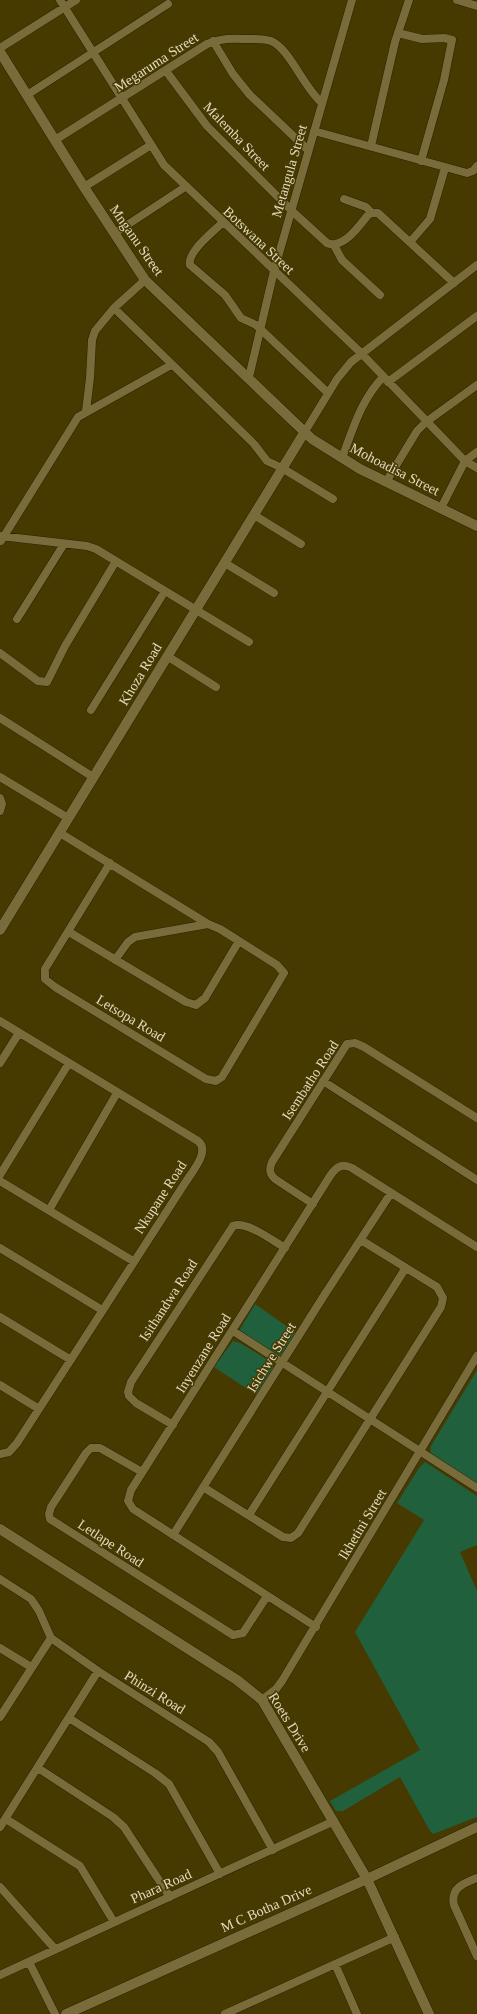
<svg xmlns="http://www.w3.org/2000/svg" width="477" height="2014" viewBox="0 0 477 2014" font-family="Georgia,serif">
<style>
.green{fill:#20603c}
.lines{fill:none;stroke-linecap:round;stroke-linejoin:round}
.street-casing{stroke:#282207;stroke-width:9}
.secondary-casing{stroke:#282207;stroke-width:11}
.street{stroke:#796c3a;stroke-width:8}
.secondary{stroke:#796c3a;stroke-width:10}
.labels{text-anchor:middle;stroke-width:3;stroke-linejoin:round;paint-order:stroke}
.street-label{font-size:14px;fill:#e1dac0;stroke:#463a01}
</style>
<rect width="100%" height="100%" fill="#463a01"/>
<!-- green -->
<path class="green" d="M255,1304L298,1334L281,1360L239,1331Z
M233,1341L240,1343L271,1362L274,1370L258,1396L214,1367Z
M477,1370V1486L430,1455L431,1446Z
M425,1462L477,1496V1545L460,1552L477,1591V1817L433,1834L430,1831L400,1777L343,1811H336L330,1801L420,1750L355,1632L424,1520L397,1503L419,1468Z"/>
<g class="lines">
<!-- street casing -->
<g class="street-casing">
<path id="street" d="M60,0L164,165L361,353L465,461L477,468
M457,0L477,6
M398,33L422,39L444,38L452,40L444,80L421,161
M213,41L233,74L249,94L308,150
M0,48L76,0
M166,71L207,126L292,211L327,243C343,250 359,226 368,215L372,213H378L454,283
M27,95L168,4
M314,131L467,173L473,171L477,166
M55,140L207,44C218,39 231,38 243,39C252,39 263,38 271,41C289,48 304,88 322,103
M371,146L395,42L409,0
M84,187L151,145
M344,199L366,207L372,213
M222,223C213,232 187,252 190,265L225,295L241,318L256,325L328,393
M115,233L185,187
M411,241L430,219L445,168
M334,245L342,260L380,295
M114,308L254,444L267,461L282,468L333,499
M250,373L274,271L352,0
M388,382L477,316
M86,411L90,378L92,340L95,331L114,308L145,280
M304,433L337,379L351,362L477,265
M342,458C353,429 361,400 383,377
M386,482L417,431L426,422L477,385
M441,508L465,461L477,452
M254,515L301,544
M0,536L87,546L96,549L249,642
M1,541L78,417L171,365
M225,563L274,593
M17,619L64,544
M0,653L38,681L47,682L65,646L116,561
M167,656L216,687
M91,710L165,591
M0,718L93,777
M0,777L68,818
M0,798L2,804L0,811
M60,833L208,924
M110,863L45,969V979L55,987L206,1079L216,1081L222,1077L284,973L277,965L220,929L208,924L135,937L128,942L115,960
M69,932L186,1002L196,1005L205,998L239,941
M0,1021L198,1141C211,1151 191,1173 185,1183L17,1443L9,1452L0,1454
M0,1063L19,1033
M323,1081L477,1180
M0,1175L69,1063
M0,1181L133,1261
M313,1204L275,1179C269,1174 269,1169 272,1162L347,1044L355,1043L364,1047L477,1118
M49,1210L117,1093
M0,1248L102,1310
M0,1317L71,1360
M233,1331L477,1488
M0,1385L39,1409
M173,1425L136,1403L129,1396L128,1392L131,1382L233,1226C246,1220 273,1241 285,1248
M142,1472L100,1448H91L86,1453L51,1507L49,1514L50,1519L233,1635L243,1633L267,1596
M203,1487L283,1537L291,1538L298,1533L441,1307L443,1298L437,1287L361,1240
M249,1515L405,1269
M173,1535L325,1294L391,1193
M0,1579L31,1599L39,1611L51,1638L98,1671L209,1742L218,1752L273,1850
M316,1627L133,1509L128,1501L131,1490L330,1176C336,1167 342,1163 352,1168L477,1247
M0,1648L31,1667
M262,1700L276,1689L282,1681L477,1356
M0,1717L51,1638
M69,1718L155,1773L169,1784L220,1874
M38,1768L113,1817L124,1827L170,1897
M6,1819L80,1866L114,1922
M0,1827L98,1671
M477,1878C464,1883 450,1888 454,1905L477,1956
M0,1887L55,1949
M29,1962L55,2014
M335,1964L357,2014
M0,1975L334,1821
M225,2014L395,1937"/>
</g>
<!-- secondary casing -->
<g class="secondary-casing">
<path id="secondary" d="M0,52L84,187L145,280L312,439L360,469L477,526
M0,930L304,433
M0,1529L237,1680L262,1700L367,1879L429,2014
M66,2014L367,1879L477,1827"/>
</g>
<!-- street -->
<use href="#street" class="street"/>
<!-- secondary -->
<use href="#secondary" class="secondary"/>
</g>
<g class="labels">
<!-- street labels -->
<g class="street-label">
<text transform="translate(156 62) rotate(-33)" y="5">Megaruma Street</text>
<text transform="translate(237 136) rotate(46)" y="5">Malemba Street</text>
<text transform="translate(289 171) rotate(-74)" y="5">Metangula Street</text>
<text transform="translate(137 240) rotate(55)" y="5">Mnganu Street</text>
<text transform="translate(259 240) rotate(43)" y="5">Botswana Street</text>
<text transform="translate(395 469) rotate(27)" y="5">Mohoadisa Street</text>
<text transform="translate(140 674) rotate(-59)" y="5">Khoza Road</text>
<text transform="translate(131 1018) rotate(31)" y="5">Letsopa Road</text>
<text transform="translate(310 1080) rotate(-57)" y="5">Isembatho Road</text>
<text transform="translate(160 1197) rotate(-57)" y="5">Nkupane Road</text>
<text transform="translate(168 1300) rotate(-57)" y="5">Isithandwa Road</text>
<text transform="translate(203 1353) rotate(-58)" y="5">Inyenzane Road</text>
<text transform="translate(271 1357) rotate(-58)" y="5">Isichwe Street</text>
<text transform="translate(362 1524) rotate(-59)" y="5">Ikhetini Street</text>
<text transform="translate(111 1543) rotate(33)" y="5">Letlape Road</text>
<text transform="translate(155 1692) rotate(32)" y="5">Phinzi Road</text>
<text transform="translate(290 1722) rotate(58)" y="5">Roets Drive</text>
<text transform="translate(161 1886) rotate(-24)" y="5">Phara Road</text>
<text transform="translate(266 1908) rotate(-24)" y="5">M C Botha Drive</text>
</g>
</g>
</svg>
